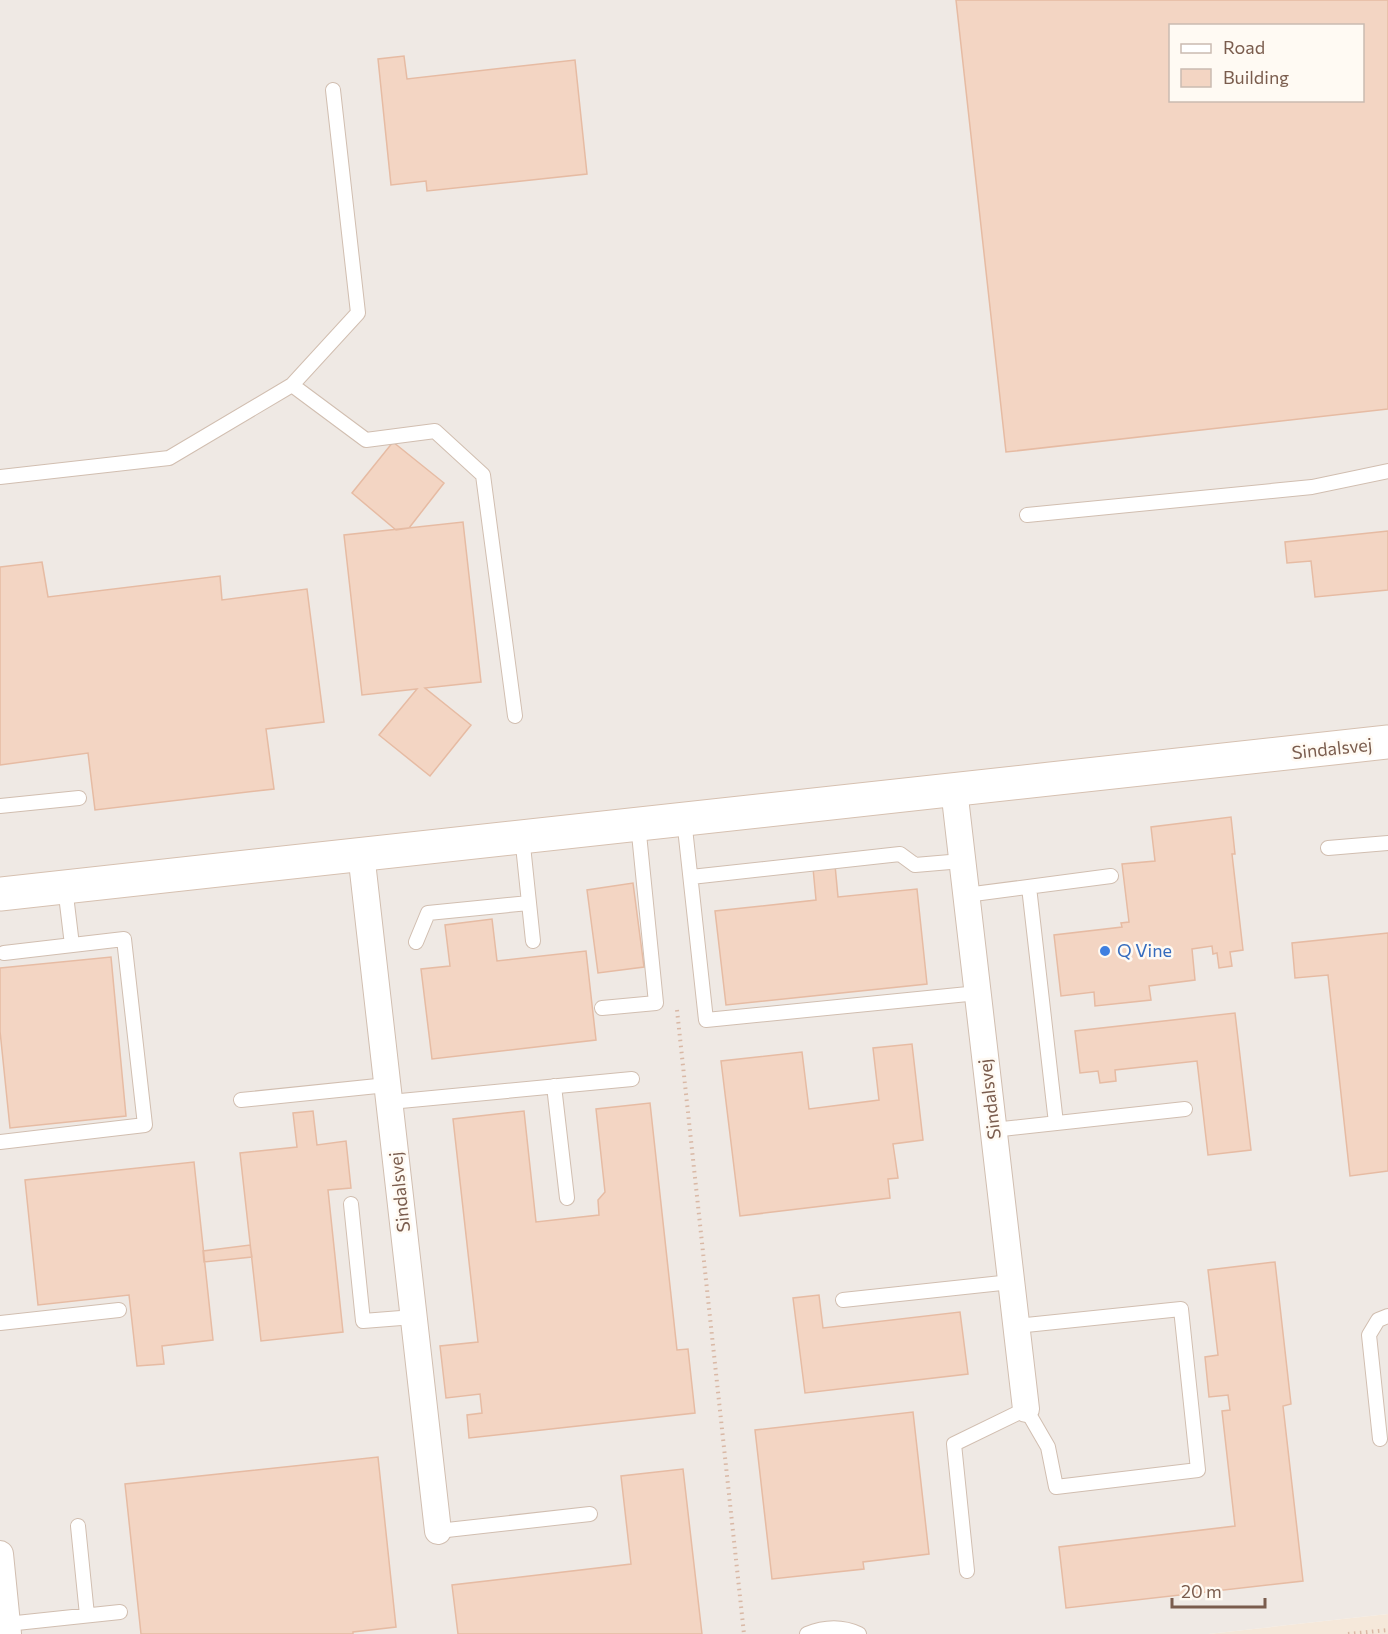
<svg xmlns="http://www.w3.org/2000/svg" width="1388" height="1634" viewBox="0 0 1388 1634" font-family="Commissioner,sans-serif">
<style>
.residential{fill:#f5e8da}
.industrial{fill:#efe9e4;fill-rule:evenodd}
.building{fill:#f3d5c3;stroke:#e6bba3;stroke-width:1.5;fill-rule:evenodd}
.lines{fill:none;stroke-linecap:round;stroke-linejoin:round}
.lane-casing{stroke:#d1beb0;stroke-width:16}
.street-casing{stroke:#d1beb0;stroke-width:28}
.secondary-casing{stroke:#d6c0b0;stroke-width:35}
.path{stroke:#d9b8a5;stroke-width:4;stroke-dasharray:1.5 4.5;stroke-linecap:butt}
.lane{stroke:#fff;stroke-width:14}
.street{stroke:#fff;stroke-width:26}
.secondary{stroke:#fff;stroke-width:33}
.shop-dot{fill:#3f7fe0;stroke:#fffaf3;stroke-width:2}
.labels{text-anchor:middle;stroke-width:5;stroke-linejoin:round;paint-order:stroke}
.street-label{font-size:18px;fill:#7a5c4d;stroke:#fffaf3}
.shop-label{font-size:18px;fill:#366cbe;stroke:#fffaf3;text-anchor:start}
</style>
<rect width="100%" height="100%" fill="#fdf6ec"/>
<!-- residential -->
<path class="residential" d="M1388,1614V1634H1208Z"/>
<!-- industrial -->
<path class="industrial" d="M0,0H1388V1614L1208,1634H0ZM1170,26H1362V100H1170Z"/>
<!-- building -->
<path class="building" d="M956,0H1388V409L1006,452ZM1170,26H1362V100H1170Z
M404,56L407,79L575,60L587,174L427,191L426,181L391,185L378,59Z
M393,442L444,483L409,528L396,530L352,493Z
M463,522L481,682L425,688L471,725L430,776L379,735L417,689L362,695L344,535Z
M1388,531V590L1315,597L1311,561L1287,563L1285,542Z
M42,562L48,597L220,576L222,600L307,589L324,722L266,729L274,789L95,810L88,753L0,765V567Z
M1231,817L1235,854H1232L1243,950L1230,952L1232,966L1219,968L1217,953L1213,954L1212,946L1192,949L1195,980L1149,986L1151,1000L1095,1006L1094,992L1061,996L1054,935L1122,927L1121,923L1129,922L1122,864L1155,861L1151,827Z
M835,865L838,897L917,889L927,984L726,1005L715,911L816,900L813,868Z
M633,883L644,967L598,973L587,890Z
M492,919L497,961L586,951L596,1040L432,1059L421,969L450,966L445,925Z
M1388,933V1171L1350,1176L1328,975L1295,978L1292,943Z
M111,957L126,1116L10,1128L0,1031V968Z
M1235,1013L1251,1150L1208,1155L1197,1061L1115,1070L1116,1081L1100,1083L1098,1071L1080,1073L1075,1031Z
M912,1044L923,1140L893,1144L898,1178L888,1179L890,1198L740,1216L721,1061L802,1052L809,1109L879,1100L873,1048Z
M650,1103L677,1350L688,1349L695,1413L469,1438L467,1415L482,1413L480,1394L446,1398L440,1346L478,1342L453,1119L524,1111L536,1222L599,1215L598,1200L605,1192L596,1109Z
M313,1111L317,1145L346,1141L351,1188L328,1190L343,1332L261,1341L240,1153L297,1147L293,1113Z
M194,1162L213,1340L162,1346L164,1364L137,1366L129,1295L38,1305L25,1180Z
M250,1245L252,1257L204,1262L203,1251Z
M1275,1262L1291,1404L1283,1406L1303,1581L1066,1608L1059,1547L1235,1526L1222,1411L1230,1410L1228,1395L1209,1397L1205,1357L1218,1355L1208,1270Z
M819,1295L823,1328L960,1312L968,1374L805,1393L793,1298Z
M913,1412L929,1554L863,1562L864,1569L772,1579L755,1430Z
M378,1457L396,1627L353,1632V1634H141L125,1484Z
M683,1469L702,1634H458L452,1585L631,1564L621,1476Z"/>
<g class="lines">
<!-- lane casing -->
<g class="lane-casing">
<path id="lane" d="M292,385L366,440L435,431L483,475L515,716
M0,477L169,458L292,385L358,313L333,90
M1027,515L1312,487L1388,471
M0,806L79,798
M684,819L706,1020L978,993
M522,836L533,941
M1328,848L1388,843
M691,877L900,854L915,865L962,861
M65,887L72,945
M1029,887L1056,1123
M966,895L1111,876
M416,942L428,913L529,903
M602,1008L656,1003L638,824
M554,1086L567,1198
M241,1100L387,1085
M390,1102L632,1079
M993,1130L1185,1109
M0,1142L145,1125L124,939L4,953
M351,1204L363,1321L414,1317
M843,1300L1011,1282
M0,1323L119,1310
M1380,1439L1369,1335L1378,1320L1388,1316
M78,1526L87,1615
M438,1531L590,1514
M967,1571L954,1444L1026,1409L1048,1447L1056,1487L1198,1470L1181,1309L1016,1326
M7,1624L120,1612
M807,1634C824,1627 842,1626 859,1634"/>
</g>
<!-- street casing -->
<g class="street-casing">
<path id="street" d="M954,789L1026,1409
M361,853L438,1531
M0,1554L8,1634"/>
</g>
<!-- secondary casing -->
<g class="secondary-casing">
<path id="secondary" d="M0,894L1388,742"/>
</g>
<!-- path -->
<path class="path" d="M677,1010L744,1634
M1348,1634L1388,1630"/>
<!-- lane -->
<use href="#lane" class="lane"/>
<!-- street -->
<use href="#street" class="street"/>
<!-- secondary -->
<use href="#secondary" class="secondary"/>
</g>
<!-- markers -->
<circle class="shop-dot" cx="1105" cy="951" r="6"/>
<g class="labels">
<!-- street labels -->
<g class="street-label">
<text transform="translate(1332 749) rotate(-6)" y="6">Sindalsvej</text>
<text transform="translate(990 1099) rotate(-97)" y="6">Sindalsvej</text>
<text transform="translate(400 1192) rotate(-96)" y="6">Sindalsvej</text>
</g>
<!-- shop labels -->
<g class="shop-label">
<text x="1117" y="957">Q Vine</text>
</g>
</g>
<!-- legend -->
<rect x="1169" y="24" width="195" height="78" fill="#fffaf3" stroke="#cabbb1" stroke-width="1.5"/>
<rect x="1181" y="44" width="30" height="9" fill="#ffffff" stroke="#cabbb1" stroke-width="1.5"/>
<text x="1223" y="54" font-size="18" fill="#7a5c4d">Road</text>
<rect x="1181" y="69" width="30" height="18" fill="#f3d5c3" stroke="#cabbb1" stroke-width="1.5"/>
<text x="1223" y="84" font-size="18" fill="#7a5c4d">Building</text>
<!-- scale -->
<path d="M1172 1598v9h93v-9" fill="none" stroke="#7a5c4d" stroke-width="3"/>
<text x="1181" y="1598" font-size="18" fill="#7a5c4d" stroke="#fffaf3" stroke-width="4.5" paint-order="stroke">20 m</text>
</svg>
